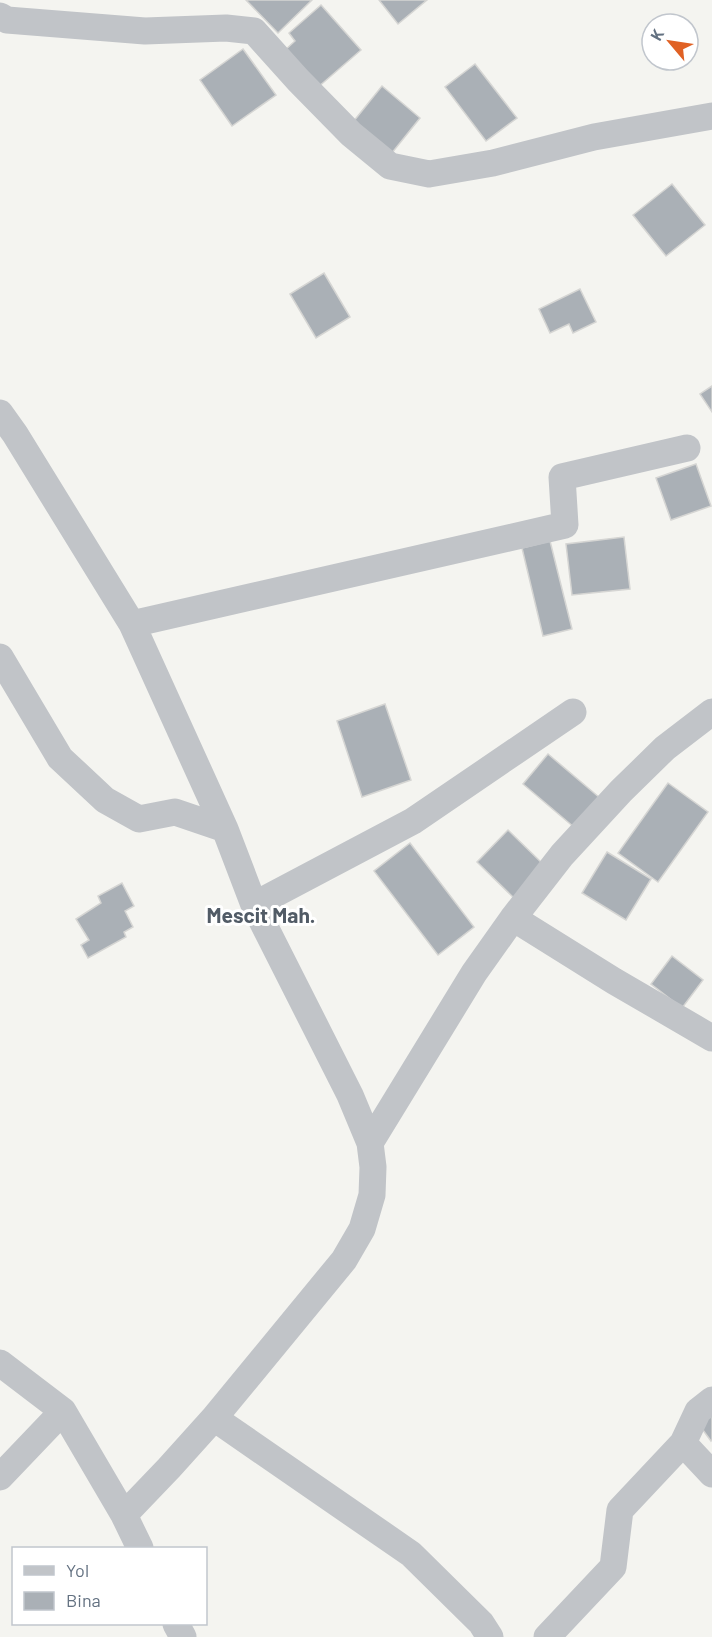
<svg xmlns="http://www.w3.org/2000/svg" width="712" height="1637" viewBox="0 0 712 1637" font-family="Barlow,sans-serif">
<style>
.building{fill:#aab0b6;stroke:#d5d5d3;stroke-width:1.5}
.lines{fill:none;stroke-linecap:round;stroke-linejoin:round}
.minor{stroke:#c1c4c8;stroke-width:27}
.labels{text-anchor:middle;stroke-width:6;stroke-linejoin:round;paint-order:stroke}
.district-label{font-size:21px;font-weight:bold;fill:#515b66;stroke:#fff}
</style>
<rect width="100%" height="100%" fill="#f4f4f0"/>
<!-- building -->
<path class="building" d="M246,0H312L278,33Z
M379,0H427L398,24Z
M321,5L361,50L317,88L284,51L295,41L289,33Z
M243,49L276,95L232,126L200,80Z
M475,64L517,118L486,141L445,87Z
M382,86L420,118L387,159L349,127Z
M672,184L705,225L666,256L633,215Z
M324,273L350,317L316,338L290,294Z
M580,289L596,322L573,333L569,324L550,333L539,309Z
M712,386V412L700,394Z
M696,464L711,506L671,520L656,478Z
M624,537L630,589L572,595L566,544Z
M550,541L572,629L543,636L522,548Z
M385,704L411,780L362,797L337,721Z
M548,754L600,798L575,828L523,784Z
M668,783L708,812L658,882L618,853Z
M508,830L546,867L515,899L477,862Z
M410,843L474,927L438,955L374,871Z
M607,852L651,879L626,920L582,893Z
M122,883L134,906L125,911L133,927L124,932L126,937L88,958L81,945L89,940L76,919L101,903L98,896Z
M672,956L703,980L682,1008L651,984Z
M712,1411V1440L711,1441L697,1422Z"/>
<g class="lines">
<!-- minor -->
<path class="minor" d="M0,16L7,20L145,31L226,28L254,31L298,80L351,134L390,166L429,174L493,163L594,137L712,116
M0,413L15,434L132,624L225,829L254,905L350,1095L370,1143L373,1167L372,1195L362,1229L344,1260L214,1418L169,1468L124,1515
M132,624L565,525L562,477L687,448
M0,657L60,758L105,800L139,819L175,812L225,829
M254,905L413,821L573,712
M513,918L614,981L712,1038
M370,1143L474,973L513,918L562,855L621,791L665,748L712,712
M0,1363L63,1411L124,1515L140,1548
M214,1418L411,1554L481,1623L490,1637
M683,1443L712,1474
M0,1477L63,1411
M176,1624L183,1637
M547,1637L613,1567L620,1510L683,1443L698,1411L712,1400"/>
</g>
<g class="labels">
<!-- district labels -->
<g class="district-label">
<text x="261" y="923">Mescit Mah.</text>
</g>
</g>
<!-- legend -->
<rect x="12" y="1547" width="195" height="78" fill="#ffffff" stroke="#c1c6cd" stroke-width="1.5"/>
<rect x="24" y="1566" width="30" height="9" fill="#c1c4c8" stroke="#c1c6cd" stroke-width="1.5"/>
<text x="66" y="1577" font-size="18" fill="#637181">Yol</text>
<rect x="24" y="1592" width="30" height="18" fill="#aab0b6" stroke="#c1c6cd" stroke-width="1.5"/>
<text x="66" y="1607" font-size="18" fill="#637181">Bina</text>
<!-- north arrow -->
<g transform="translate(670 42) rotate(299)"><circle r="28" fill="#ffffff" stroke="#c1c6cd" stroke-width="1.5"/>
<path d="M0-4.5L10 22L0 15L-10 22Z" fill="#e06124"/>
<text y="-9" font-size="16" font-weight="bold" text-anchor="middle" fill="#637181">K</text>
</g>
</svg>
